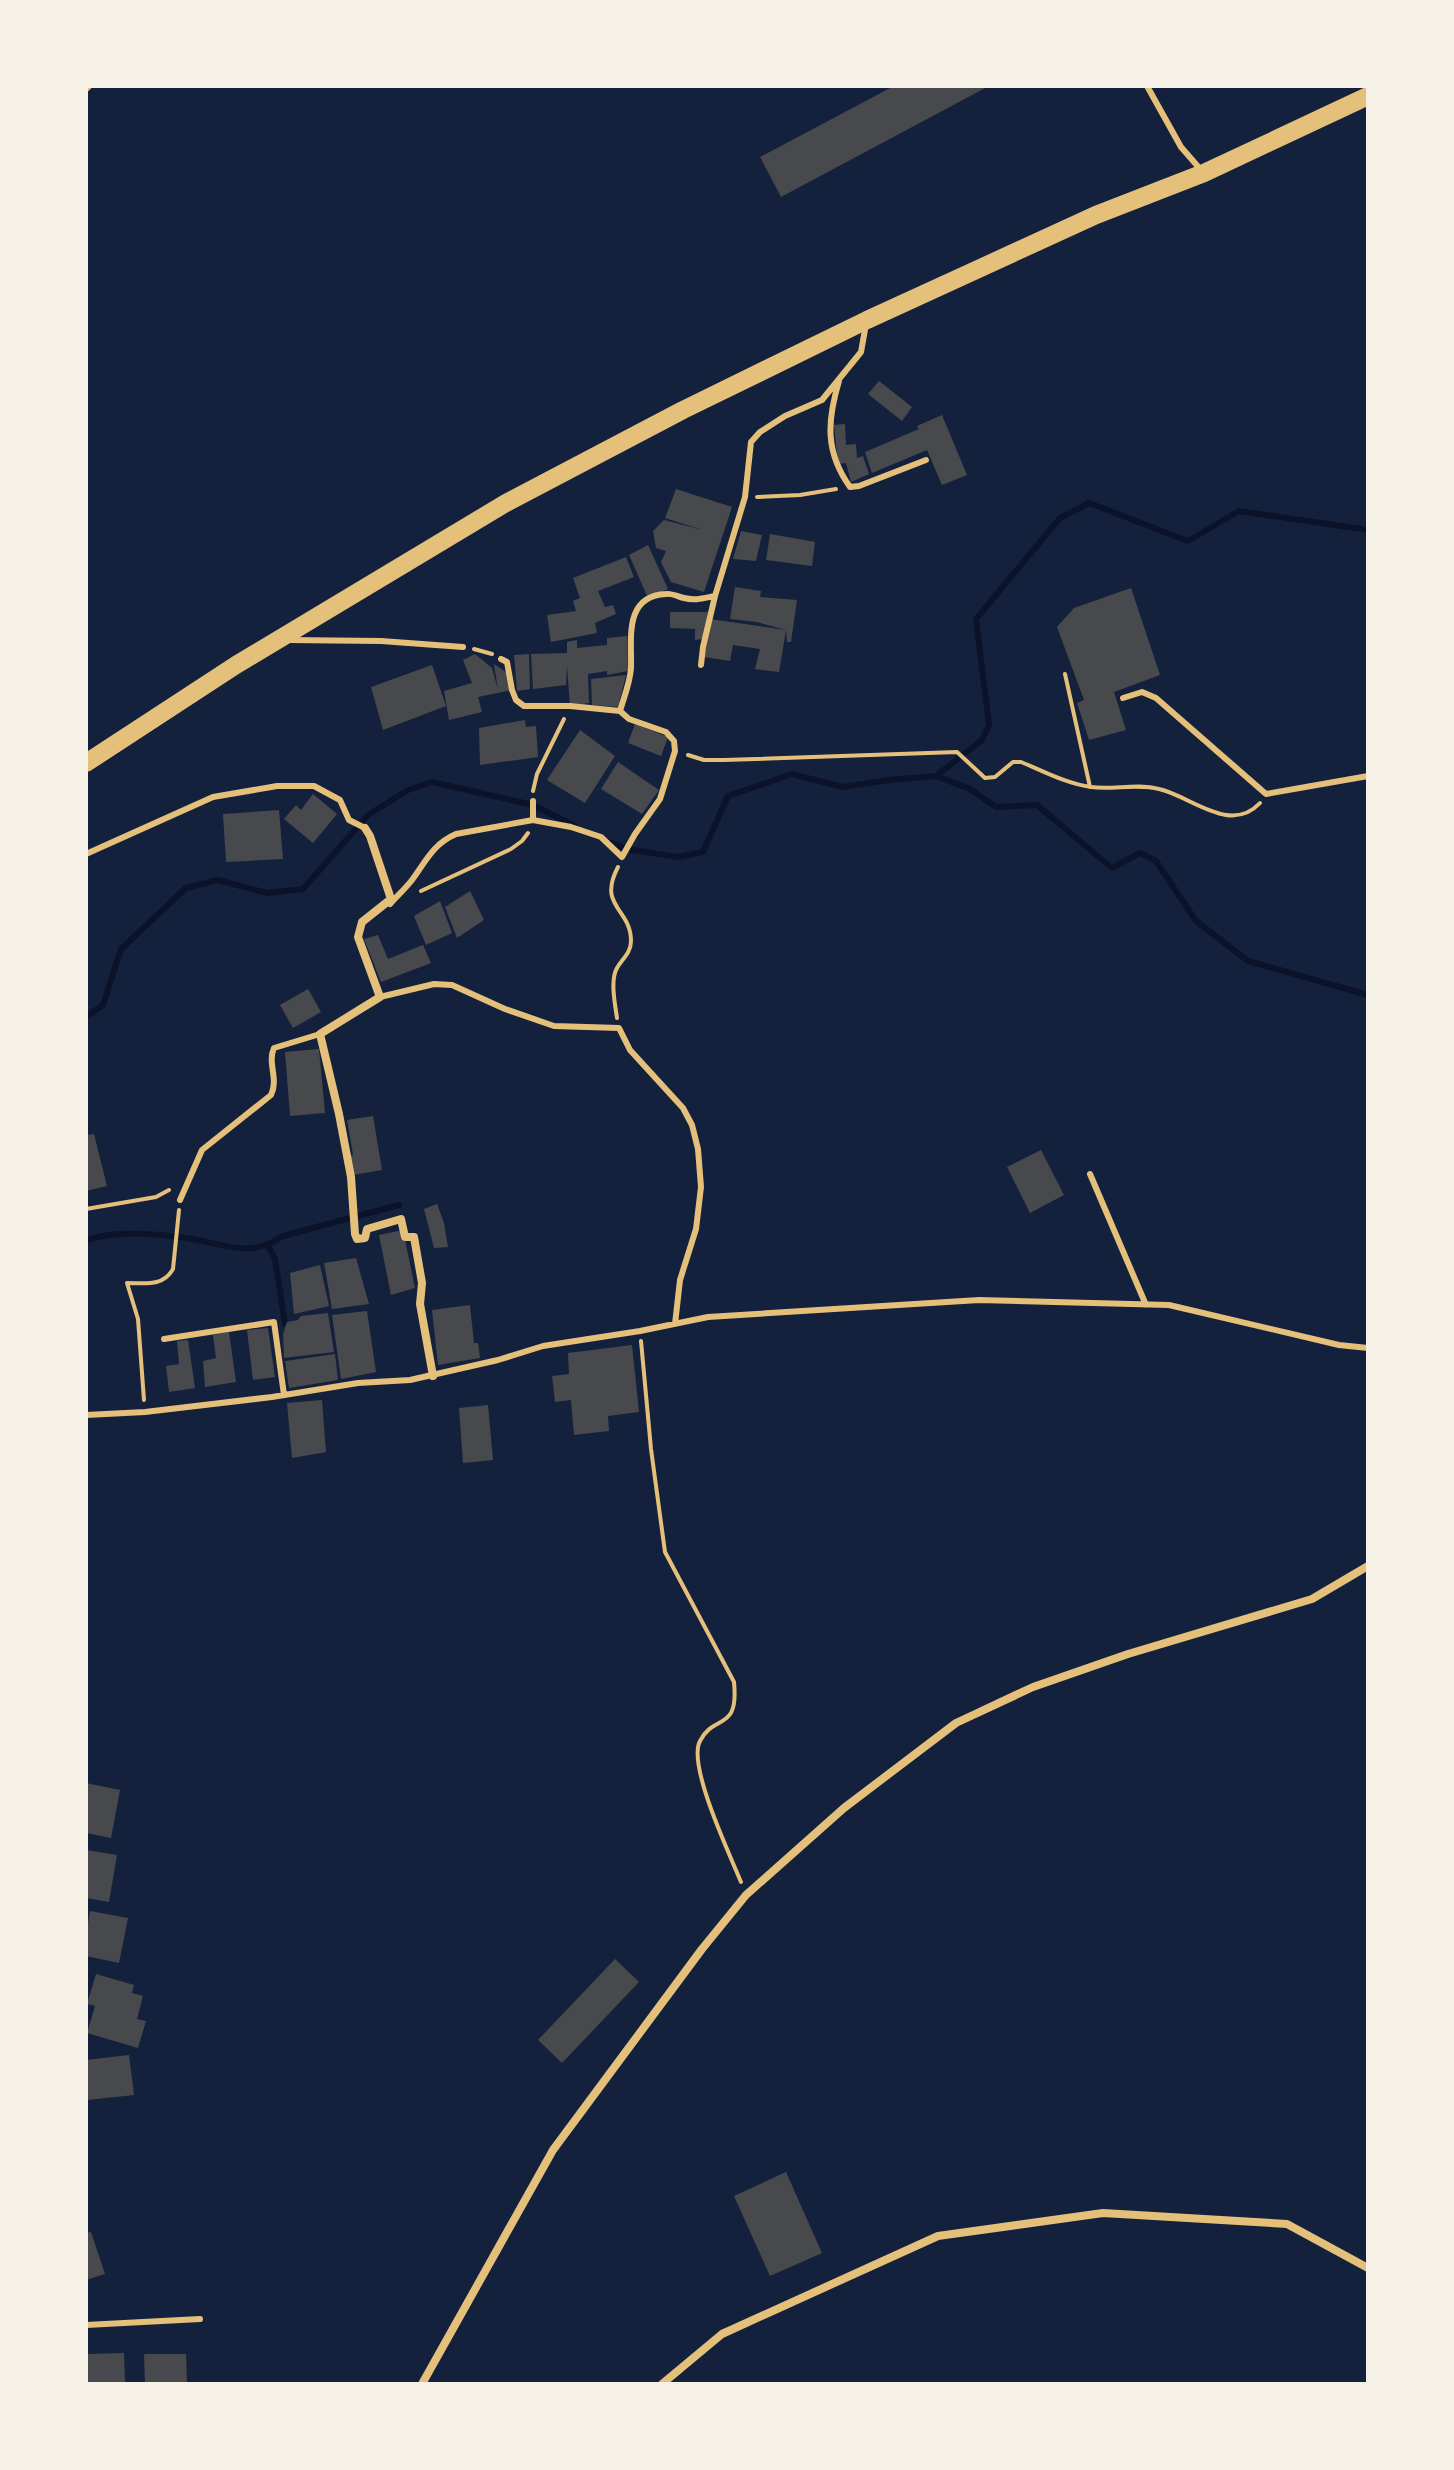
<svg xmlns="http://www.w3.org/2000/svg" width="1454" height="2470" viewBox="0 0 1454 2470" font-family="'Work Sans',sans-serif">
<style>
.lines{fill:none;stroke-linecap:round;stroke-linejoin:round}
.stream{stroke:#0b132b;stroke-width:6}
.building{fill:#48494c}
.path{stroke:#e5c07b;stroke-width:4}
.service{stroke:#e5c07b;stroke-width:6}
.minor{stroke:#e5c07b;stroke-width:8}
.primary{stroke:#e5c07b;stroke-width:18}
</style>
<rect width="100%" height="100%" fill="#14213d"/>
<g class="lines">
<!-- stream -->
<path class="stream" d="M936,776L970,789L996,807L1037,805L1112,868L1140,853L1156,861L1196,921L1248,961L1368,995
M607,841L626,849L678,857L703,852L728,796L792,774L842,787L890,780L936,776L982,740L989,725L976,619L1060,518L1089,503L1188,541L1239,511L1368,530
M86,1017L103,1005L121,949L186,888L218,880L267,893L303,889L368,815L408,790L432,782L533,805L575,826
M86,1241C110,1230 160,1234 186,1238C224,1243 247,1260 283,1236L399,1205
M268,1246L275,1259L285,1324"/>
</g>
<!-- building -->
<path class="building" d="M894,86H989L781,197L760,157Z
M879,381L912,407L902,421L868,394Z
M942,415L967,475L942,485L927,450L872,473L865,452L919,429L917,426Z
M845,424L846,445L856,444L857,458L863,456L869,474L851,482L846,463L838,464L834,425Z
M676,489L732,507L704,592L671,582L661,562L666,551L656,548L653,531L664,520L703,530L665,518Z
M741,531L762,535L756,561L733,559Z
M770,534L815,542L812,566L766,560Z
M648,545L668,589L648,598L629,555Z
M626,557L634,577L598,591L605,607L613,605L616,614L595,623L597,633L551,642L547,615L576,611L573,601L580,598L573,578Z
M735,587L761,591L760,597L797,600L791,642H787L786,630L779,672L755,669L760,649L733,645L730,661L704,657L710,619L786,630L757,622L730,619Z
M1131,588L1160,675L1114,692L1126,730L1089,740L1077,703L1084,700L1057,627L1074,608Z
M670,612H708L703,639L695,640V629L670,628Z
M627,636L628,671L607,675V671L588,674L589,703L570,706L567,666L566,685L533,689L531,654L567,653V642L577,640V648L607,645V638Z
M475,654L492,668L498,690L494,664L510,675L512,690L478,697L482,712L449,720L444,691L472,683L463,660Z
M529,654L530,689L517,691L514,655Z
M432,665L446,706L383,730L371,687Z
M626,675L618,707L592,705L591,679Z
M525,720L526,727L536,726L538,757L480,765L479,728Z
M635,724L668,737L661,756L628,743Z
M580,730L615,756L585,803L547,780Z
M618,762L659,790L642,814L601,789Z
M313,794L337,814L313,843L284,819L296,805L301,810Z
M279,810L283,859L226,862L223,814Z
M470,891L484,920L457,938L445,907Z
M440,901L452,933L426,945L414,916Z
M378,935L388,959L423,945L431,963L381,982L364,939Z
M308,989L321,1012L293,1028L280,1005Z
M319,1049L325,1113L290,1116L285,1052Z
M373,1116L382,1170L353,1175L350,1155H353L347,1120Z
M94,1134L107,1186L86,1191V1135Z
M1041,1150L1064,1195L1030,1213L1007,1167Z
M437,1204L444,1223L448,1247L434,1248L424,1209Z
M403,1230L415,1288L391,1295L379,1235Z
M356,1258L369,1304L332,1309L324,1263Z
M320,1265L329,1306L294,1314L290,1273Z
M470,1305L474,1343H478L480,1358L438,1365L432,1310Z
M367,1311L376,1372L341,1379L332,1315Z
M328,1313L334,1352L284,1358L283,1334L287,1322L298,1320L301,1316Z
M268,1328L275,1377L253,1380L247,1330Z
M229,1332L236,1382L205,1387L203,1361L216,1358L213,1335Z
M188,1340L195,1388L169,1392L166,1366L179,1364L177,1341Z
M632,1345L639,1412L608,1416L609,1431L574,1435L571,1400L555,1402L552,1376L569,1374L568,1353Z
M335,1354L338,1380L289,1388L285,1361Z
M322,1400L326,1452L292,1458L287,1403Z
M488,1405L493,1460L463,1463L459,1408Z
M86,1783L120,1790L111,1838L86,1833Z
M86,1850L117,1855L109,1902L86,1898Z
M90,1911L128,1918L119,1963L86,1956V1935Z
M615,1959L639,1982L562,2063L538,2040Z
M96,1974L134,1985L132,1993L143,1996L137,2019L146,2021L138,2048L87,2033L95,2006L87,2004Z
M129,2055L134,2095L87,2100L86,2060Z
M786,2172L822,2253L770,2276L734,2196Z
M91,2232L105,2274L86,2280V2233Z
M124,2353L125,2384H86V2354Z
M144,2354H186L187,2384H145Z"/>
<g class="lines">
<!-- path -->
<path class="path" d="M757,497L800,495L836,489
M474,649L492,654
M1065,674L1090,787
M688,755L704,760H724L957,752L985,778L995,777L1013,762H1021C1043,771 1067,784 1091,787C1113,790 1137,783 1159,789C1191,796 1230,835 1260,803
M533,791L537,774L564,719
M421,891L511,849L522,841L528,833
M617,1018C615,1004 610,980 617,968C622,959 631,953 631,941C631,908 597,907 618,867
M86,1209L156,1197L169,1190
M641,1341L651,1449L665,1552L734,1682C739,1733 714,1713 700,1741C687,1765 730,1855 741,1882
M144,1400L138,1319L127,1283C145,1283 163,1287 173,1269L179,1210"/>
<!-- service -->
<path class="service" d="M1147,86L1181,147L1201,170
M839,381C827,421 825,452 850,487L859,486L926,460
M287,640L381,641L463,647
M501,659L507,662L512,690L516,700L524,706H570L620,711
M701,665L703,647L715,596
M1123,698L1142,692L1156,698L1266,794L1368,776
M533,801V820L571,827L601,837L622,857L635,834L660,799L675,751L674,741L666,732L629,719L620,711C624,697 630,683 631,668C632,640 623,596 666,594C672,593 679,597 684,598C695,601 704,598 715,596L745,497L751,442L760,432L785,416L822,400L861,352L866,324
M86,854L213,797L277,786H314L340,800L349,820L365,828
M390,904C397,896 405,889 412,880C426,861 433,844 456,834L533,820
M380,997L434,984L452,985L505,1009L554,1026L619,1028L630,1050L683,1108L692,1125L698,1149L701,1187L696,1229L680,1280L675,1324
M1090,1174L1146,1305
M180,1200L202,1150L271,1095C279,1079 267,1063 274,1048L320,1034
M164,1339L274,1322L284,1395
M86,1415L145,1412L272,1397L358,1383L410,1380L498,1360L543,1346L640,1331L708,1317L979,1300L1169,1305L1339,1345L1368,1348
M86,2325L200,2319"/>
<!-- minor -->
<path class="minor" d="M86,88L88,86
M365,828L370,836L391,899L362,922L358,937L380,997L320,1034L339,1114L351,1177L355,1234L357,1239L365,1238L367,1229L401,1219L405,1237H414L422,1283L420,1304L433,1376
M422,2384L553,2150L702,1949L746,1895L844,1808L956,1723L1033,1687L1128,1654L1312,1599L1368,1566
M662,2384L722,2334L938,2236L1103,2213L1287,2224L1368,2268"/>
<!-- primary -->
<path class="primary" d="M86,763L236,665L506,503L683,410L867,320L1096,215L1204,173L1368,96"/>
</g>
<!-- border -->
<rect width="1454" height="2470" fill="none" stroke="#f6f1e7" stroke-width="176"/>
</svg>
